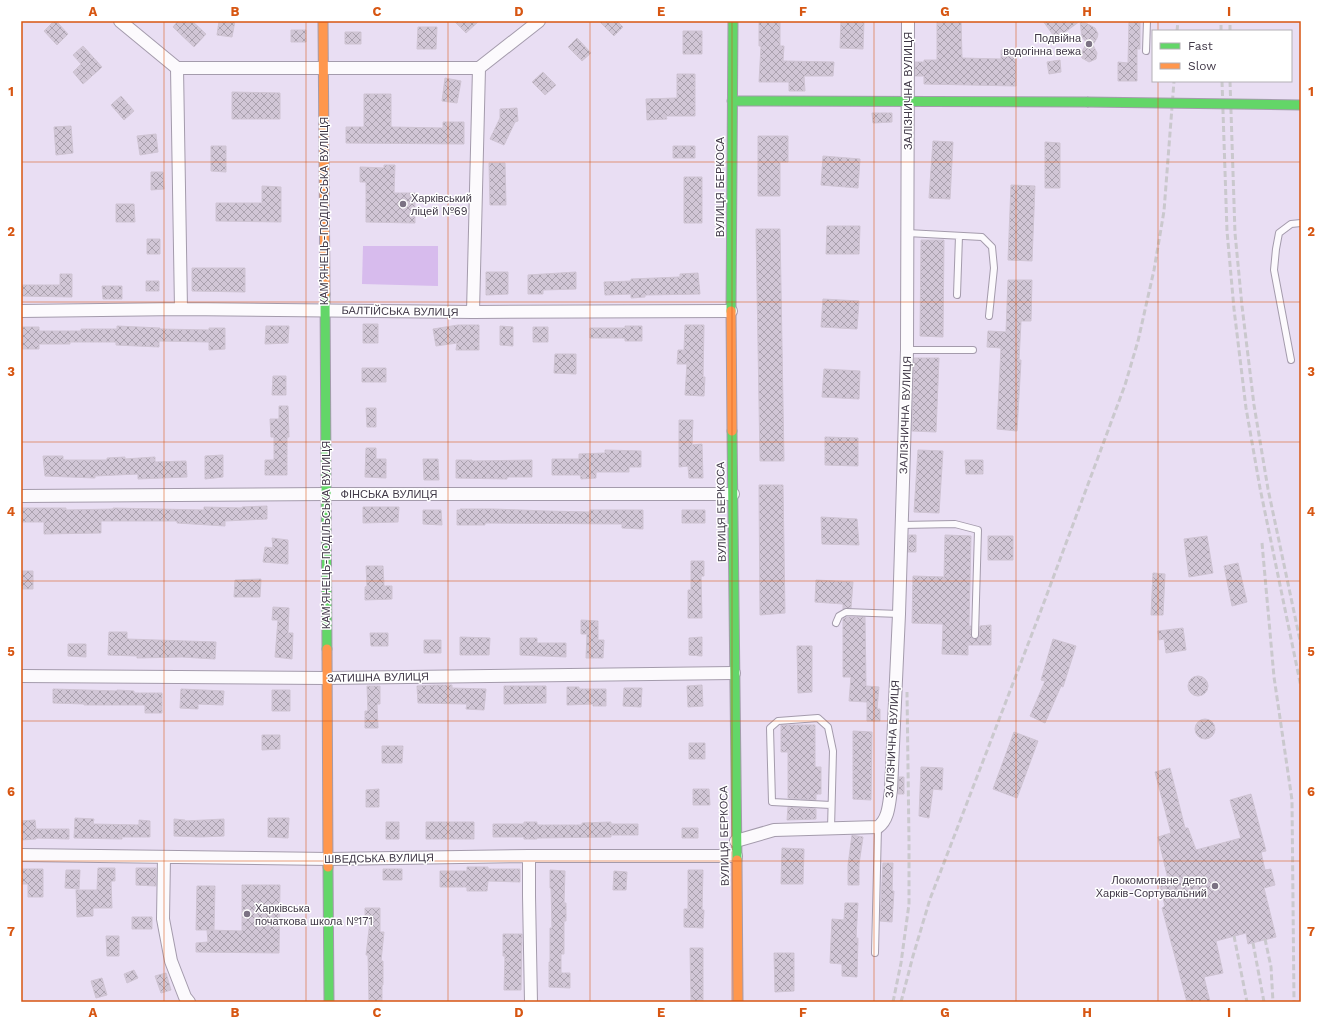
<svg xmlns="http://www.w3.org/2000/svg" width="1322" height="1023" viewBox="0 0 1322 1023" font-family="'Work Sans',sans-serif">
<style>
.green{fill:#d7bbed}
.building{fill:url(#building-cross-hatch);stroke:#cfc4d3}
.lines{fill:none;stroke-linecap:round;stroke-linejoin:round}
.lane-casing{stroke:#a49bac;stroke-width:8}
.street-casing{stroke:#a49bac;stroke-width:14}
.fast-casing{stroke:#a49bac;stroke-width:11}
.slow-casing{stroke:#a49bac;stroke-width:11}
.lane{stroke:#fcfafd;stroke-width:6}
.street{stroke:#fcfafd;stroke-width:12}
.fast{stroke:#63d668;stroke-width:9}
.slow{stroke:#ff974d;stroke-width:9}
.rail{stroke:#cac8cd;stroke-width:3;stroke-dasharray:6 3;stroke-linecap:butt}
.fast-bridge-casing{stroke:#a49bac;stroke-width:11;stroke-linecap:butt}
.fast-bridge{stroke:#63d668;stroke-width:9}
.grid{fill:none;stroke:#d75612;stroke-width:1;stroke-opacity:0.55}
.poi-dot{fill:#7b7283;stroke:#fff;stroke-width:1.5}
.labels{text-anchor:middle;stroke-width:3;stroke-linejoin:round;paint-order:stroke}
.poi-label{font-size:11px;fill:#403847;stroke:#fff;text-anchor:end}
.street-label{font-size:11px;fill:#403847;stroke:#fff}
.neatline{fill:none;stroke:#d75612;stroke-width:1.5}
.grid-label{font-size:13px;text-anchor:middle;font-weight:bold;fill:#d75612}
</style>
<defs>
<pattern id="building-cross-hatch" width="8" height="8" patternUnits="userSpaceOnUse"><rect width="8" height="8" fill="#d1c6d6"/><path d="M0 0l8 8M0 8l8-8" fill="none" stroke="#aba2af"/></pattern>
</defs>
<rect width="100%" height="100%" fill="#e9def3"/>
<!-- green -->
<path class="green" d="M363,246H438V286L362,284Z"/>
<!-- building -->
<path class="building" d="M54,21H56L68,34L57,45L44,31Z
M178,21H192L206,34L194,47L173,27Z
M219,21H235L232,37L217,35Z
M454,21H479L466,33Z
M599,21H617L623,27L614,36Z
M759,21H780V46H784L783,61L834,62L833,76H804L805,91H789V82H759L761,46H759Z
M841,21H864L863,49L840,48Z
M937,21H961L962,58L1001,59V50H1016V86L924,84V76H915V62H924V60H937Z
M1043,21H1082L1095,28L1098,34L1097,38L1093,45L1097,53L1096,59L1089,62L1082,58L1081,53L1087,43L1082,37L1080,21L1056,39Z
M1129,21H1140V49H1137V81H1118V62L1128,63Z
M418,27H437L436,49H417Z
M291,30H306V42H291Z
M683,31H702V54H683Z
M345,32H361V44H345Z
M577,38L591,53L582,61L568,47Z
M83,46L102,67L83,84L73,72L81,64L73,55Z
M1060,60L1061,72L1049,74L1047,62Z
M543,72L556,85L545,95L532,82Z
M677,74H695V116H666L667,119L647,120L646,99L677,98Z
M445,78L461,81L457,103L442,101Z
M232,92L280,93V119H232Z
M364,94H391V127L443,128V122H464V144L346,143V127H364Z
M121,96L134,111L124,120L111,105Z
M517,108L518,121L515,122L504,145L490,139L500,118V109Z
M872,113H892V122L873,123Z
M71,126L73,153L56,155L54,127Z
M156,134L158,152L140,155L137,136Z
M758,136H788V162H780V196H758Z
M933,141L953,142L950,199L929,198Z
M1045,142L1060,143V188H1045Z
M211,146H226V172L211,171Z
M673,146H695V158H673Z
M823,156L860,159L858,188L821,185Z
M489,163H505L506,205H490Z
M384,165H395L394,193H415V223L366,222V182H360V167L384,168Z
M151,172H163L164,189L151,190Z
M684,177H702V223H684Z
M1011,185L1035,186L1032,261L1008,260Z
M262,186L281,187V222L216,221V203H262Z
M116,204H134L135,222H116Z
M827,226H860L859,254H826Z
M756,229H780L784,461H760Z
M147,239H160V254H147Z
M921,240H944L943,337L920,336Z
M192,268H245V292L192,291Z
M486,272H508V294L486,295Z
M576,272V289L543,290V294H528V275Z
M698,273L700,294L645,295V297L631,298V294L605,295L604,282L631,281V279L680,277V274Z
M60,274H72V297L21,296V285H60Z
M1008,280H1032L1031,321H1021L1019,360H1021L1017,431L997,429L1001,348L987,347L988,331L1006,332Z
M146,281H159V291H146Z
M102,286H122V299H103Z
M823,299L859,301L857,329L821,327Z
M363,324H378V343H363Z
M458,325H479V350H456L457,343L436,346L433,329Z
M685,325H704L703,377H705L704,396L685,395L687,364H677L678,350H684Z
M117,326L160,328V329L209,330V328H225V349L209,350V342L159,341V347L116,345V342H70V344H39V349H22V327H39V331H81V329H117Z
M266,326H289L288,343L265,344Z
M500,326L513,327V346L500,345Z
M625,326H642V341H625V338H590V328H625Z
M533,327H548V342H533Z
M555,354H576V374L554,373Z
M914,358H939L936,432L912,431Z
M362,368H386V382H362Z
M824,369L860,371L859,399L822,397Z
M273,376H286V395H272Z
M279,406H288L289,437H287V475H265V460H274V437H271L270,419H279Z
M366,408H376V427H367Z
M679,420H693L692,445L702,444L703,478H689L688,466L679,467Z
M825,437L858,438V466L825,465Z
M366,448H376V459H386V478L365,477Z
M605,450L641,451V467H629V472H596V478L581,479L580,475H552V459H579V454L605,453Z
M918,450L943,451L939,513L914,512Z
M223,455V477L205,479V456Z
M43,456H63V460H107V458L125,457V459L155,457V462L186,461L187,477L138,479V474L95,476V478L45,476Z
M423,459H438L439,480H424Z
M456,460H472V461L532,460V477H507V479L456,478Z
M965,460H983V474H966Z
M759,485H783L785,613L760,615Z
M267,506V519L225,521V526L177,523V521H101V533L44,534V522H21V508H66V510L113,509V508L204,510V507L242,508V507Z
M363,507H399L398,522L363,523Z
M460,509H493L547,511L590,512V510H643V529L622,528V524L485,523V525H457V510H460Z
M423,510H441L442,525L423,524Z
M682,510H705V523H682Z
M821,517L857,519L859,545L822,544Z
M909,535H916V552H908Z
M945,535L971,536L969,626H971V637L974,639L979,638L980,626L991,625V645H968V655L942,654L943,624L912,623L913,576L944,577Z
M988,536H1013V560H988Z
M1207,536L1213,573L1189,577L1184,539Z
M272,538L288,540V564L263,562L265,547L273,548Z
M691,561H704V576H701L702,618H688V590H691Z
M1238,563L1247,602L1232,606L1224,566Z
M366,566H383L384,586H392V599L365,600V587L367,586Z
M21,571H33V589H21Z
M1153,573L1165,574L1163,615H1151Z
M261,579L260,597H234L235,580Z
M816,580L853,582L851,608L843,609V604L815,602Z
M273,607L289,608L288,633H293L292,659L275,657L278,620H272Z
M847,617H865L866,686L879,687L877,709H880V721H867V702L849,701L851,677H843V619Z
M581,620L598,621V640H604L603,658H586L587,634H581Z
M1183,628L1186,650L1166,653L1164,639L1159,640L1158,631Z
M109,632H127V639L216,642L215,659L182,657L137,658V656L108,655Z
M370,633H388V646H371Z
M460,637L490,638L489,655H460Z
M702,637V656L689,655V638Z
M520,638H537V643H566V657L520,655Z
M1053,639L1076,646L1063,687L1061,686L1045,723L1030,716L1045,681L1041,680Z
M424,640H441V653H424Z
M68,644H86V657L68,656Z
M797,646H812V692L798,693Z
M1188 686a10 10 0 1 1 20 0a10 10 0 1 1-20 0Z
M436,685H452V688L486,689L484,710L466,709L467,704L418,703L417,686Z
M702,685L703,706L688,707L687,686Z
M367,686H380V704H377L378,728H365V711H368Z
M504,686H546V703L504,704Z
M567,687H579V689H606V706H593V704L567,705Z
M624,688H642L641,707L623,706Z
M53,689L117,691V690L134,691V693H162V713H145V705H84V704L53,703Z
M181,689L224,691L223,705L198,704V709L180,708Z
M272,690H290V711H272Z
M1195 729a10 10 0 1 1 20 0a10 10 0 1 1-20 0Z
M781,725H815V767H821V794H816V800L788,798V752H781Z
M853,731L872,732L871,800L853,799Z
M1014,732L1038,741L1017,798L993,789Z
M262,735H280V749L262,750Z
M689,743H705V759H689Z
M382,746H403L402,763H382Z
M921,767L943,768L942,790L933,789L929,818L919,816Z
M1170,768L1185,828H1188L1196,850L1241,838L1230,800L1251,794L1266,851L1261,852L1265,870L1271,869L1275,885L1264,888L1276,937L1248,944L1246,933L1216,941L1223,973L1204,977L1210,1002H1187L1162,908L1165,906L1159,882L1168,879L1158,837L1171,833L1155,772Z
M899,777H904V794H898Z
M379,789V807H366V790Z
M693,789H709L710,805H693Z
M788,807L816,809V819L787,820Z
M75,818L94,819L93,824L139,825V820L150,821V837H122V839L74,838Z
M268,818H289L288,838L268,837Z
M174,819L185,820V821L224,819V836L201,837L174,836Z
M35,820L36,829H69V839L36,838V839L21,840V821Z
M386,822H399V839H386Z
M426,822H474V839H426Z
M524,822H537V825H582V823L611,822V824H638V835H611V837L537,838V839H524V837H493V824H524Z
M682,828H698V838H682Z
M852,835L863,837L859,864V885H848V865Z
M782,848L804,849L803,884H781Z
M883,863H893L892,891H894L892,922L880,921Z
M467,867H488V869H520V882L488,881L487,891H467V887H440V871H467Z
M98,868H115V881H111L112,908H93V916L77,917L76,890H97Z
M136,868H156V886L136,885Z
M21,869H43V897H28V884H21Z
M383,869H402V880H383Z
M66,870H80L79,889L65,888Z
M550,870L565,871L564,903H566V921H564V954H561V973H570V988L549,987V962H550V928H552L551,888H550Z
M688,870H703L702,910H704L703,928L684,927V909H688Z
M614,871L627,872L626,890H613Z
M242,885H280L279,953L196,952V943L208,942L207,930L242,931Z
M197,886H215L214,930H196Z
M845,903H858L856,938H858L857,977L842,976V964L830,963L832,919L844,920Z
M365,908H380V932H384L381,961H383V985H382V1002H369L368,955H366L370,921H365Z
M132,917H152V929H132Z
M503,934H522L521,990H504L505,956H503Z
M106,936H119V956H107Z
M690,948H703V1002H691Z
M774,953H794V991L775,992Z
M134,970L138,978L127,983L124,974Z
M166,973L171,990L161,993L155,976Z
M102,978L107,995L96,998L91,981Z"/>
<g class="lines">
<!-- lane casing -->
<g class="lane-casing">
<path id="lane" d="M1146,51L1147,21
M907,233L982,237L992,247L994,268L989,316
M957,295L959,236
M907,350H973
M1291,360L1274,270L1276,249L1279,233L1291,224L1301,223
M901,525L955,524L978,530L975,635
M836,623L839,616L846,612L899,614
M831,829L833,751L828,727L818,718L778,721L770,728L772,802L831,805
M875,953L878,827"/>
</g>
<!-- street casing -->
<g class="street-casing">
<path id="street" d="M120,21L177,68
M479,68L539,21
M181,309L177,68H479L473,312
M21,311L181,309L473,312L731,311
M21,496L326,494H733
M21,676L326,678L734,673
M736,841L774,830L878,827C889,819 889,803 891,790L899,614L907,350L908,21
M21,855L329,859L529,856H736
M529,856V896L531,1002
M164,857L163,919L171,961L185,997L189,1002"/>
</g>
<!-- fast casing -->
<g class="fast-casing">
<path id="fast" d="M732,101L1087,102
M325,294L327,649
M731,311L733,21
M732,431L737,860
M328,867L329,1002"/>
</g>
<!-- slow casing -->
<g class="slow-casing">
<path id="slow" d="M323,21L325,294
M731,311L732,431
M327,649L328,867
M737,860L738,1002"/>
</g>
<!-- lane -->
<use href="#lane" class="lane"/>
<!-- street -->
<use href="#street" class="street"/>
<!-- fast -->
<use href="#fast" class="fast"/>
<!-- slow -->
<use href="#slow" class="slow"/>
<!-- rail -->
<path class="rail" d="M1177,31L1178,21
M1221,31V21
M1230,31V21
M1222,81L1227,231L1234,309L1246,408L1260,488L1301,687
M1230,81L1235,233L1242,306L1254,405L1268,489L1301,645
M1262,543L1274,677L1292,800L1294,1002
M1234,936L1247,1002
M1265,939L1271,967L1273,1002
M1253,943L1264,1002
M893,1002L901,963L909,904V842L907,692
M901,1002L913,956L930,899L1040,613L1125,385L1138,341L1154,270L1164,211L1174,81"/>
<!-- fast-bridge casing -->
<g class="fast-bridge-casing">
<path id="fast-bridge" d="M1087,102L1301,105"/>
</g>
<!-- fast-bridge -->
<use href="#fast-bridge" class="fast-bridge"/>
</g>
<!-- grid -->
<path class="grid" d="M164,21V1002M306,21V1002M448,21V1002M590,21V1002M732,21V1002M874,21V1002M1016,21V1002M1158,21V31M1158,81V1002M21,162H1301M21,302H1301M21,442H1301M21,581H1301M21,721H1301M21,861H1301"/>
<!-- markers -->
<g class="poi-dot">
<circle cx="1089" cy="44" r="4"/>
<circle cx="403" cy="204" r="4"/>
<circle cx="1215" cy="886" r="4"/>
<circle cx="247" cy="914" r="4"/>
</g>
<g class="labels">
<!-- poi labels -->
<g class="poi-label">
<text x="1081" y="42">Подвійна<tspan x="1081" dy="13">водогінна вежа</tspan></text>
<text x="411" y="202" text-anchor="start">Харківський<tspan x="411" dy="13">ліцей №69</tspan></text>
<text x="1207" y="884">Локомотивне депо<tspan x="1207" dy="13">Харків-Сортувальний</tspan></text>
<text x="255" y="912" text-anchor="start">Харківська<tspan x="255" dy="13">початкова школа №171</tspan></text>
</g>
<!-- street labels -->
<g class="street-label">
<text transform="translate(908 91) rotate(-90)" y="4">ЗАЛІЗНИЧНА ВУЛИЦЯ</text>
<text transform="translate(720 187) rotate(-90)" y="4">ВУЛИЦЯ БЕРКОСА</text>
<text transform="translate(324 211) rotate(-90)" y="4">КАМ’ЯНЕЦЬ-ПОДІЛЬСЬКА ВУЛИЦЯ</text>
<text transform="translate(400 311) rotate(1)" y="4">БАЛТІЙСЬКА ВУЛИЦЯ</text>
<text transform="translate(905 415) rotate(-88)" y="4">ЗАЛІЗНИЧНА ВУЛИЦЯ</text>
<text x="389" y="498">ФІНСЬКА ВУЛИЦЯ</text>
<text transform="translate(721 512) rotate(-91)" y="4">ВУЛИЦЯ БЕРКОСА</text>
<text transform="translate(326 535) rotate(-90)" y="4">КАМ’ЯНЕЦЬ-ПОДІЛЬСЬКА ВУЛИЦЯ</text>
<text transform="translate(378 677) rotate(-1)" y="4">ЗАТИШНА ВУЛИЦЯ</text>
<text transform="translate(892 739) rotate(-87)" y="4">ЗАЛІЗНИЧНА ВУЛИЦЯ</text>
<text transform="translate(724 836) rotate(-91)" y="4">ВУЛИЦЯ БЕРКОСА</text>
<text transform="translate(379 858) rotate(-1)" y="4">ШВЕДСЬКА ВУЛИЦЯ</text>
</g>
</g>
<!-- border -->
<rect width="1322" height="1023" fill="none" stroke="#ffffff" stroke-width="44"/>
<!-- legend -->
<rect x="1152" y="30" width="140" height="52" fill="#ffffff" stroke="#b3afb5"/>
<rect x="1160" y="43" width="20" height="6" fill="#63d668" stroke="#b3afb5"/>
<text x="1188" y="50" font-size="12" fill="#403847">Fast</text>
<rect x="1160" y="63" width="20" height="6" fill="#ff974d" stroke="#b3afb5"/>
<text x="1188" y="70" font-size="12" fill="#403847">Slow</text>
<rect x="22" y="22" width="1278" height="979" class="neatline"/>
<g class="grid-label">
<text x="93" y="16">A</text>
<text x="235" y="16">B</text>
<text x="377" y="16">C</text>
<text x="519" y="16">D</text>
<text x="661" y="16">E</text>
<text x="803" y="16">F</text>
<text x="945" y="16">G</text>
<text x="1087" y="16">H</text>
<text x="1229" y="16">I</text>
<text x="11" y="96">1</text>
<text x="1311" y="96">1</text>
<text x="11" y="236">2</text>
<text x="1311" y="236">2</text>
<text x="11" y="376">3</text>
<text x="1311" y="376">3</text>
<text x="11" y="516">4</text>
<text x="1311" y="516">4</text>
<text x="11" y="656">5</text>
<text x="1311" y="656">5</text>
<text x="11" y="796">6</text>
<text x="1311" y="796">6</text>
<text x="11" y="936">7</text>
<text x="1311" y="936">7</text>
<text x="93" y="1017">A</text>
<text x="235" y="1017">B</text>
<text x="377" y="1017">C</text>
<text x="519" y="1017">D</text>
<text x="661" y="1017">E</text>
<text x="803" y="1017">F</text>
<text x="945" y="1017">G</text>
<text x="1087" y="1017">H</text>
<text x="1229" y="1017">I</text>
</g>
</svg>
